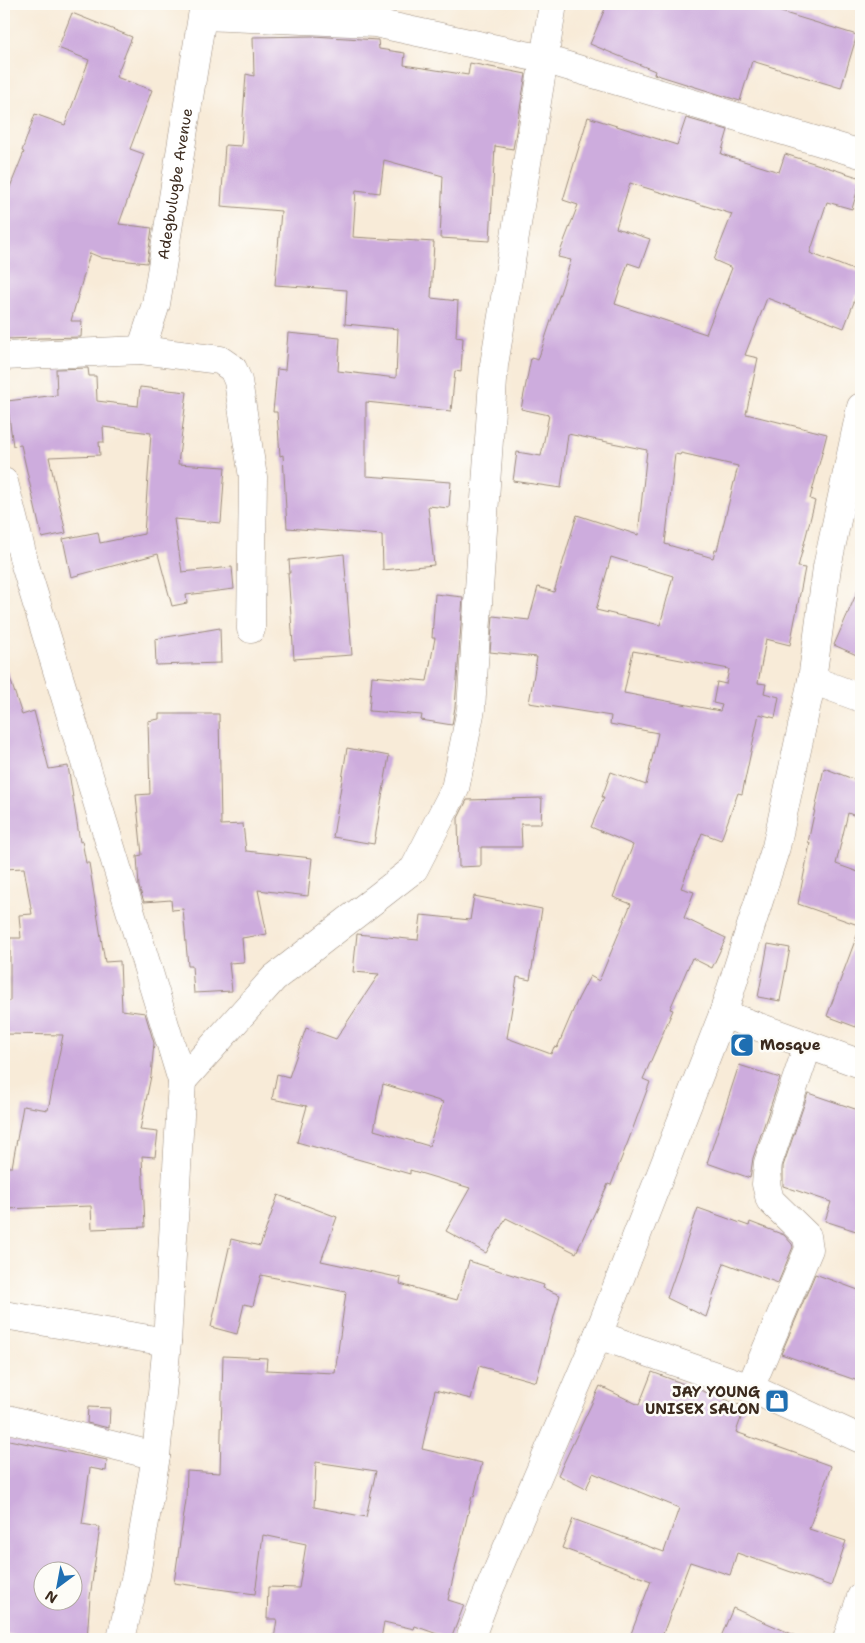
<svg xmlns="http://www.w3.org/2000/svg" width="865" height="1643" viewBox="0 0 865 1643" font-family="'Shantell Sans',sans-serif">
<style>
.building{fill:#cdacdd;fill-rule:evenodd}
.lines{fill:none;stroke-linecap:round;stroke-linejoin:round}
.minor-casing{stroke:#9a8a7b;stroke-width:29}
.minor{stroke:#fff;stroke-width:28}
.labels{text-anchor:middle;stroke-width:5;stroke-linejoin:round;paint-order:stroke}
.street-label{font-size:15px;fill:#3b2a1e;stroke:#fdfcf7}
.poi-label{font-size:15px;font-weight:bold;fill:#3b2a1e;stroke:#fdfcf7;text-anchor:start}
</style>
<rect width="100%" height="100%" fill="#fdfcf7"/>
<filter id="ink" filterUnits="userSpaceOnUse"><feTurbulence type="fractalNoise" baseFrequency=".02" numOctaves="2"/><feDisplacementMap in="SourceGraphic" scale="10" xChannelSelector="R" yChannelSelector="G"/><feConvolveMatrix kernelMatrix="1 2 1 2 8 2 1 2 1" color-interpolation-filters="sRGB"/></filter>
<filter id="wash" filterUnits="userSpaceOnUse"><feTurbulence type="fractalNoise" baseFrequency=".0096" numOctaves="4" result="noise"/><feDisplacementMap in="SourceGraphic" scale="20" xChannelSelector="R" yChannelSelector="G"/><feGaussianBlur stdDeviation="1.12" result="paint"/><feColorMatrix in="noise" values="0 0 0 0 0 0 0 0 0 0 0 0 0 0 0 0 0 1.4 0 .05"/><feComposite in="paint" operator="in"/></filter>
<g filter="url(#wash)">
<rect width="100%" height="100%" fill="#f8ebd8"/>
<g id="blocks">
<!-- building -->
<path class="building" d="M607,4H755L857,35L841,88L752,61L740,101L654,74L655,71L590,44Z
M72,13L132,37L116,77L152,90L130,149L144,154L119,224L152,228L147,263L102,258L90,253L71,321H82L81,337L4,339V202L24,152L22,151L35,114L65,125L89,60L58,48Z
M313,36L378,40L379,49L405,53L404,65L468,75L470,63L526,74L513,149L495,146L490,241L440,238L443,176L384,160L380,193L356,190L353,237L434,242L431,298L458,301L456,337L463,338L461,372L455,371L451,411L366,402V476L451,482L449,508L428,506L434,565L383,570L382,535L287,528L283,455L280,456L277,412H273L277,369L285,370L288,333L340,338L338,371L396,378L398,329L345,324L347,290L275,285L281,211L221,206L225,145L241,146L246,74L254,76L253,37Z
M588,117L677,145L686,118L728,130L721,154L779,172L785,154L861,178L852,209L827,202L810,253L861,273V284L844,328L767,298L745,355L758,358L746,414L827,434L810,499L815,501L798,567L805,568L790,645L766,639L758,683L766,684L764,693L779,697L775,718L759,714L742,794L738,793L721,840L702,833L681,888L694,892L684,918L726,938L712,968L692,958L670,1009L673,1010L643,1079L650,1082L629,1139L611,1185L608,1184L576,1253L506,1218L486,1253L446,1231L470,1188L410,1170V1174L297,1142L307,1106L272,1099L277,1074L289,1077L306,1028L336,1039L379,974L353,972L357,934L418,940L421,915L470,920L474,896L542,909L530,980L517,977L507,1038L551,1054L554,1047L557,1048L578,999L590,976L599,981L631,904L613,897L633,845L591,827L604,797H602L611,772L646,785L658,733L610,724L611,716L529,703L537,657L490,652L493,616L529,620L538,587L554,592L577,515L638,535L647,450L568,434L561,488L513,481L517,452L541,456L549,415L521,409L531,358L538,360L571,260L558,257L578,205L563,200ZM630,183L732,214L714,260L732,268L706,334L615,304L628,263L640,267L650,239L616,228ZM681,453L738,466L717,550H715L713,558L665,544L675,454L680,455ZM611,557L673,576L660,625L596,610ZM633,651L729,669L726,684L717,682L713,703L722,705L720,711L624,693ZM383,1084L443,1102L429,1146L374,1130Z
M88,368L89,376H96L97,401L138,406L140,387L187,392L178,464L225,467L221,523L174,519L182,572L232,567L234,589L186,595L187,603L172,606L158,554L71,577L63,539L98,532L100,543L144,534L151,433L103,427L104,442H99L100,455L49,457L66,533L42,538L21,445L13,446L7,401L57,395L56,369Z
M344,554L352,655L294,659L288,573H290L289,560Z
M861,583V657L834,645Z
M435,594L463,597L455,707L452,725L421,720L422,715L369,711L372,676L427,681L435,638H432Z
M220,628L221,663L156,665L155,639Z
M4,672H8L22,715L34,711L49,769L68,766L80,842L82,841L86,863H89L105,962L120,961L122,1010L145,1013L154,1043L151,1076L140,1130L158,1132L155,1157L142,1156L145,1227L92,1229L91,1206L4,1209V1167H12L23,1106L48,1110L63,1035L4,1034V1001H10V938H21L19,915L32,914L24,868L4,869Z
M159,714H219L221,825L243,824L246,851L312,858L308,896L258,890L267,934L242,938L244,962L229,963L232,991L194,993L192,966H188L183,909L172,910L171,900L144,902L139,887L137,856L142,855L136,795L150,794L148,721L159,719Z
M347,748L389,756L374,844L333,837Z
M824,768L861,782V818L848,813L836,864L861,873V926L798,904L810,843L808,842Z
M542,798L541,824H521L522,847H481V866L459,867L458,818L467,800Z
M859,930H861V1013L856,1027L827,1016Z
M768,944L790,948L780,1001L758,997Z
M739,1065L780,1078L753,1158L750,1178L707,1163Z
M808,1093L861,1111V1215L856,1231L825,1221L831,1202L783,1186V1166Z
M278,1195L337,1217L321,1261L401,1278L400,1284L457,1300L469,1261L544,1285L543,1288L560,1295L536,1382L479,1366L471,1399L435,1390L422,1449L482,1463L474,1497L472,1496L448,1600L464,1605L451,1639L415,1626L414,1629L384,1622L381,1639H363L340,1636L339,1639H274L277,1619H267L268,1587L299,1588L306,1544L263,1535L255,1594L174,1583L186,1500L187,1471L220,1473L223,1356L267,1358L266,1370L335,1373L346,1292L261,1275L253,1306L244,1304L237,1334L211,1327L231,1239L260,1246ZM316,1462L376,1471L366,1517L314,1507Z
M698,1208L749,1226L750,1222L784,1235L792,1244L793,1247L778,1283L724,1263L706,1317L667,1298Z
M815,1274L861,1291V1382L781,1354Z
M652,1372L745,1407L736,1432L831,1466L809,1529L846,1541L831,1586L737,1553L730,1575L690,1562L661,1639H629L651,1581L562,1548L573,1519L664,1552L679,1508L593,1473L586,1489L558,1475L600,1386L639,1405Z
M88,1407L110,1408L109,1428L87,1423Z
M4,1439L107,1460L106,1471L90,1468L82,1524L100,1527L90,1597L87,1639H52L4,1634ZM42,1570H72V1600H42Z
M733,1608L803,1639H720Z"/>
</g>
</g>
<g filter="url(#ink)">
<use href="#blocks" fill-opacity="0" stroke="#9a8a7b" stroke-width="1"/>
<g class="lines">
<!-- minor casing -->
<g class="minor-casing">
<g id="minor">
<path d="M203,16L375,23L544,59L861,154"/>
<path id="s1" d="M141,350L156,304L204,4"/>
<path d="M4,356L141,350L220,360L233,369L238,381L253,477L251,629"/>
<path d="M4,482L25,565L182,1081L167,1342L156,1456L136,1575L121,1639"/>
<path d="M812,680L861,698"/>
<path d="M723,1014L861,1064"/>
<path d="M182,1081L274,978L414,869L455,789L471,709L494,365L553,4"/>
<path d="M4,1315L167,1342"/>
<path d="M598,1335L750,1388L861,1439"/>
<path d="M750,1388L809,1249L807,1236L770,1200L766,1184L768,1163L808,1045"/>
<path d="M4,1418L156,1456"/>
<path d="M470,1639L484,1602L598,1335L723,1014L776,847L812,680L827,567L861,407"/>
<path d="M847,1639L861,1597"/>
</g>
</g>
<!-- minor -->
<use href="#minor" class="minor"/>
</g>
</g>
<!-- icons -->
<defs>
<g id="mosque-square" transform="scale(1.25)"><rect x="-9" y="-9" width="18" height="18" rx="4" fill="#1f6fb2" stroke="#fdfcf7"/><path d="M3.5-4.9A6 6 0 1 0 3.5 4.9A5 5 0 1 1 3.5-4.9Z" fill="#fff"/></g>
<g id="shop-square" transform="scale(1.25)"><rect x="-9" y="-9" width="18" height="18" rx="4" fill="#1f6fb2" stroke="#fdfcf7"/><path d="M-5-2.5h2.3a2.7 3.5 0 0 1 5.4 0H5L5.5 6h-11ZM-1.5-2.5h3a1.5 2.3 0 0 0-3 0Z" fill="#fff"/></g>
</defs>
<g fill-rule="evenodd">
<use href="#mosque-square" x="742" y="1045"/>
<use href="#shop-square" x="777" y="1401"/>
</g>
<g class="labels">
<!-- street labels -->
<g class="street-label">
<text dy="5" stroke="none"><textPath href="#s1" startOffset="170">Adegbulugbe Avenue</textPath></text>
</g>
<!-- poi labels -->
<g class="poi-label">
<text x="760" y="1050">Mosque</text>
<text x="760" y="1397" text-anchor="end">JAY YOUNG<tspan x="760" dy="17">UNISEX SALON</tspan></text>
</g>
</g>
<!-- margin -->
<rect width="865" height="1643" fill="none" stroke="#fdfcf7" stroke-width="20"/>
<!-- north arrow -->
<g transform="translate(58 1586) rotate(212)"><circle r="24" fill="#fdfcf7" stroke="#afa8a0"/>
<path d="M0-4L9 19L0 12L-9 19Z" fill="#1f6fb2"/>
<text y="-8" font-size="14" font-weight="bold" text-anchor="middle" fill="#3b2a1e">N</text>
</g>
</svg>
